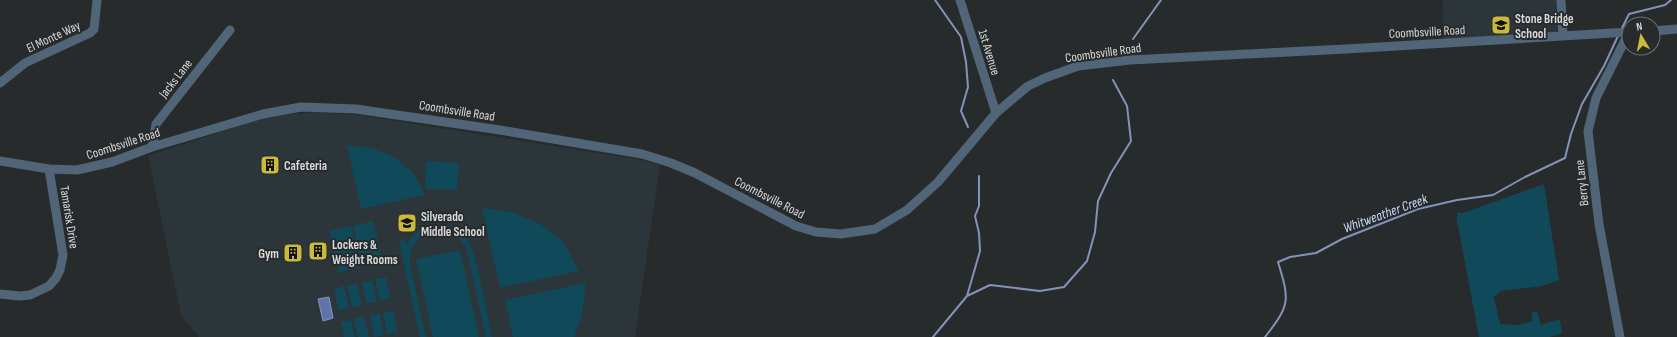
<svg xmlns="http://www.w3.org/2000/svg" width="1677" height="337" viewBox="0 0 1677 337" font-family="'Sofia Sans Condensed',sans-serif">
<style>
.built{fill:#2c3539}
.green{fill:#104959}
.water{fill:#6074ab;stroke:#8492b9}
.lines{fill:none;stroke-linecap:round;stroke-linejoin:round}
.stream{stroke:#8492b9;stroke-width:2}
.minor{stroke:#506578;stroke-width:9}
.labels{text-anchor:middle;stroke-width:4;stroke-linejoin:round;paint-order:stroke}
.poi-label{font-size:13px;font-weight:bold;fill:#d7d9da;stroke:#282b2c;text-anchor:start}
.street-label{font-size:13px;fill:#d7d9da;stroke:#282b2c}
.water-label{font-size:14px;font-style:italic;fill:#cbd8f9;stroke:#282b2c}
</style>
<rect width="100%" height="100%" fill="#282b2c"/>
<!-- built -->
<path class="built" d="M1442,0H1558L1559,16L1557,34L1444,41Z
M313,112L358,115L637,159L660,165L635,337H199L181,315L148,156L265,117Z"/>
<!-- green -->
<path class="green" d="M347,145L372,148L396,158L414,174L425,195L361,209Z
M426,161L459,163L457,190L425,189Z
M1544,184L1559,280L1542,286L1501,291L1494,297L1500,324L1519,325L1532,321V312L1537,311L1541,325L1560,319L1562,333L1550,337H1479L1457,221V212L1463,213Z
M482,208L512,212L540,224L563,241L579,271L500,288Z
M373,221L383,263L362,267L353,226Z
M438,224C448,225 458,228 465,236C477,249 487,316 492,337H486L466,248C450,216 406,230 410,265L426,337H420L399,241L405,240L406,245C413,233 424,226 438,224Z
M351,226L360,268L339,272L329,231Z
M460,250L479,337H433L416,259Z
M386,277L390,298L380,301L375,279Z
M372,280L377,302L367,304L362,283Z
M586,283L582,314L574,337H513L505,300Z
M357,284L362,305L352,307L347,286Z
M344,286L349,308L338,310L334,289Z
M393,310L398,332L387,334L383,313Z
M380,313L384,335L374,337L370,316Z
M364,316L369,337H358L354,319Z
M351,320L355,337H344L341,322Z"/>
<!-- water -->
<path class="water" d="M329,297L333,318L323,321L318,299Z"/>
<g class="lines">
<!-- stream -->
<path class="stream" d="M935,0L961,37L966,62L968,87L961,111L968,127
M1621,30L1629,14L1665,5L1671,0
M1133,39L1161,0
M967,296L980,251L979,233L975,216L979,206V176
M933,337L967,296L990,285L1040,291L1064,287L1087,261L1095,232L1098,201L1111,173L1131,141L1127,106L1113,80
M1265,337C1290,305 1290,301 1278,262L1290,257L1316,253L1342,239L1418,209L1457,200L1493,195L1525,177L1565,158L1571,134L1582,104L1604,66L1618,36"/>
<!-- minor -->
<path class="minor" d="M960,0L996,113
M1561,0L1563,36
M1653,31L1677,29
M0,83L25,63L90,33L94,29L97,0
M152,147L156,124L230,30
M0,161L49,169L77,170L112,162L152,147L263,114L301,107L356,109L500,130L642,154L671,163L695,173L796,226L816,232L841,234L875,229L907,210L938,182L996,113L1028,86L1045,78L1078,66L1130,60L1346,49L1629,32
M0,294L19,296L30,295L49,286L56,278L60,270L63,255L49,169
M1620,337L1599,224L1588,131L1596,98L1629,32"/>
</g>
<!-- icons -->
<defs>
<g id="school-square" transform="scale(1)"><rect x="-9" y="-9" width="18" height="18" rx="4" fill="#cbba39" stroke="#282b2c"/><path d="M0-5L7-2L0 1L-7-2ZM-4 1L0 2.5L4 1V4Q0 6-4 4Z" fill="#111"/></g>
<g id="building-square" transform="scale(1)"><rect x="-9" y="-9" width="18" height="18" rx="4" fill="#cbba39" stroke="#282b2c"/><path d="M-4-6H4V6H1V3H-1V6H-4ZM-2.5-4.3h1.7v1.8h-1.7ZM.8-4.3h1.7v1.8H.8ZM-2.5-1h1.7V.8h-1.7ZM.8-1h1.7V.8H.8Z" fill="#111"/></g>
</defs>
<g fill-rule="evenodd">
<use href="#school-square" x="1501" y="25"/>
<use href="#building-square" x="270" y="165"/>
<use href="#school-square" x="407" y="223"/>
<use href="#building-square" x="318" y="251"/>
<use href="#building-square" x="293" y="253"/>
</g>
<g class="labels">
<!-- poi labels -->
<g class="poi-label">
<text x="1515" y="23">Stone Bridge<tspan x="1515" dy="15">School</tspan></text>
<text x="284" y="170">Cafeteria</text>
<text x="421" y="221">Silverado<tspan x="421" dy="15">Middle School</tspan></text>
<text x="332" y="249">Lockers &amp;<tspan x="332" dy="15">Weight Rooms</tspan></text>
<text x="279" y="258" text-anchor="end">Gym</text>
</g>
<!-- street labels -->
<g class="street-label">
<text transform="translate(1427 31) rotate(-3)" y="5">Coombsville Road</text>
<text transform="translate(53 36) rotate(-25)" y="5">El Monte Way</text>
<text transform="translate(990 52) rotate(73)" y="5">1st Avenue</text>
<text transform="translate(1103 52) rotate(-8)" y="5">Coombsville Road</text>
<text transform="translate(175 78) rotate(-52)" y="5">Jacks Lane</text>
<text transform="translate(457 110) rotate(9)" y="5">Coombsville Road</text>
<text transform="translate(123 143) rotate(-18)" y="5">Coombsville Road</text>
<text transform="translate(1581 183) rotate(-96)" y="5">Berry Lane</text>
<text transform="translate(770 197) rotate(27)" y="5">Coombsville Road</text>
<text transform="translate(70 217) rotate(81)" y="5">Tamarisk Drive</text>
</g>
<!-- water labels -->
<g class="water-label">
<text transform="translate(1385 213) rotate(-20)" y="5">Whitweather Creek</text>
</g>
</g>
<!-- north arrow -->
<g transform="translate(1641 36) rotate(350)"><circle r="19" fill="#282b2c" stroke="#6e7172"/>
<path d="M0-3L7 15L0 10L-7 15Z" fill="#cbba39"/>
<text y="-6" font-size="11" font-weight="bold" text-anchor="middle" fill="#d7d9da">N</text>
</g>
</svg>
